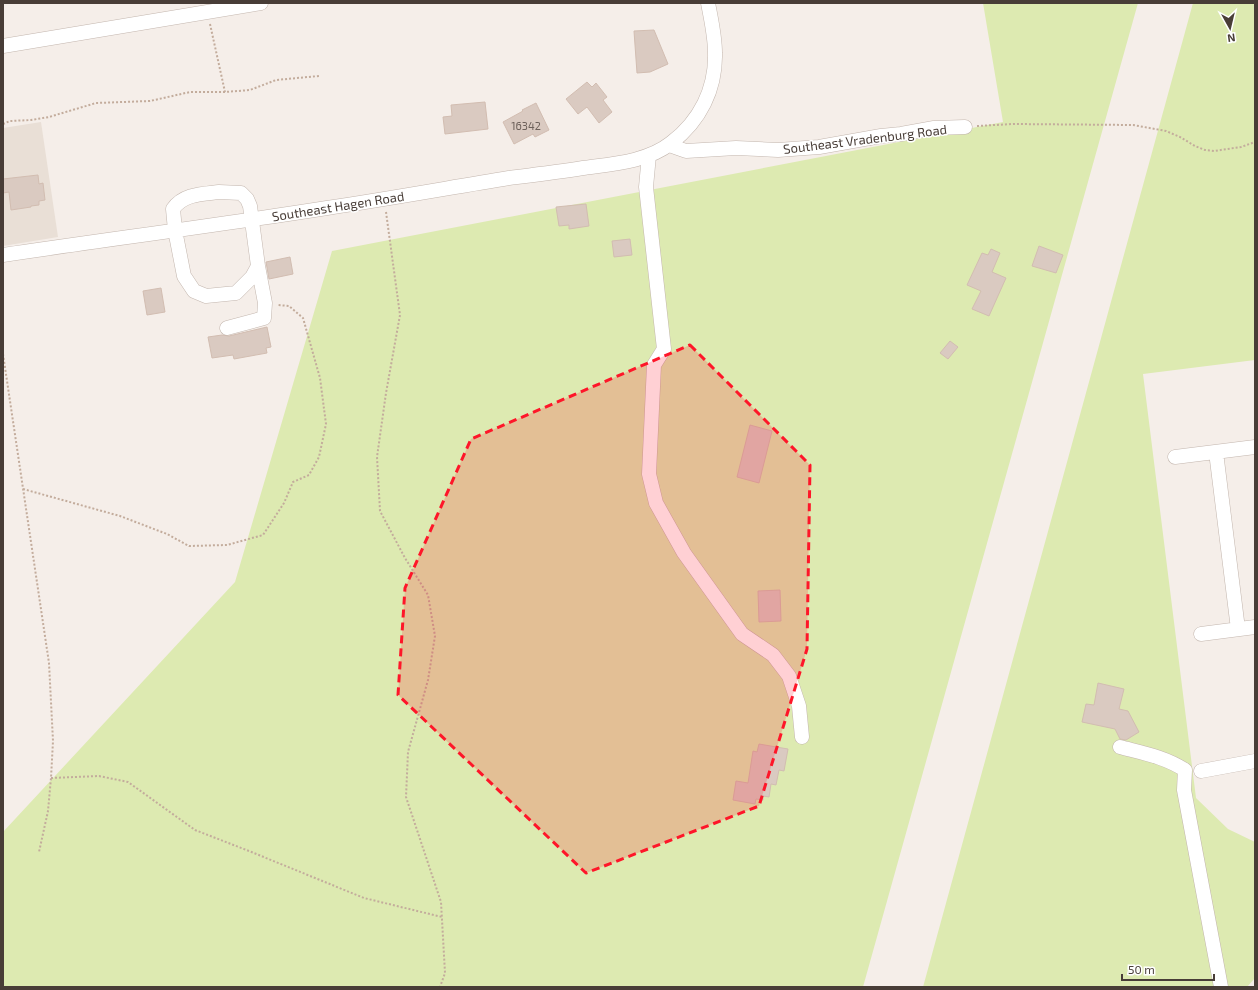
<svg xmlns="http://www.w3.org/2000/svg" width="1258" height="990" viewBox="0 0 1258 990" font-family="'Exo 2',sans-serif">
<style>
.residential{fill:#e9dfd6}
.green{fill:#ddeab1}
.building{fill:#dacac1;stroke:#d2bdb1}
.lines{fill:none;stroke-linecap:round;stroke-linejoin:round}
.minor-casing{stroke:#c3b6ae;stroke-width:15}
.path{stroke:#c3ac9c;stroke-width:2;stroke-dasharray:2 2;stroke-linecap:butt}
.minor{stroke:#fff;stroke-width:14}
.marked{fill:#fe1629;fill-opacity:0.2;stroke:#fe1629;stroke-width:3;stroke-dasharray:8 5;stroke-linejoin:round}
.labels{text-anchor:middle;stroke-width:3;stroke-linejoin:round;paint-order:stroke}
.number-label{font-size:11px;fill:#6c605a}
.street-label{font-size:13px;fill:#483d37;stroke:#fff}
</style>
<rect width="100%" height="100%" fill="#f5eee9"/>
<!-- residential -->
<path class="residential" d="M41,122L58,237L3,246V128Z"/>
<!-- green -->
<path class="green" d="M983,3H1138L863,987H3V832L235,582L332,251L1003,122Z
M1193,3H1255V360L1143,374L1196,798L1228,829L1255,842V978L1247,987H923Z"/>
<!-- building -->
<path class="building" d="M654,30L668,64L650,72L637,73L634,31Z
M587,82L592,87L596,83L607,97L603,100L612,112L599,123L587,107L578,114L566,99Z
M485,102L488,129L445,134L443,117L452,116L451,105Z
M536,103L549,130L535,137L533,134L514,144L503,122L523,111L522,110Z
M38,175L39,184L43,183L45,200L39,201V205L31,206V207L11,210L9,192L3,193V179Z
M586,204L589,226L569,229V225L559,226L556,207Z
M630,239L632,255L614,257L612,241Z
M1039,246L1063,255L1056,273L1032,266Z
M991,249L1000,253L992,272L1006,278L989,316L972,309L981,291L967,285L982,253L988,255Z
M290,257L293,274L269,279L266,262Z
M161,288L165,312L147,315L143,291Z
M267,327L271,347L266,348L267,353L234,359L233,355L212,358L208,337L222,335L229,336Z
M950,341L958,347L948,359L940,353Z
M750,425L772,431L759,483L737,477Z
M780,590L781,621L759,622L758,591Z
M1098,683L1124,689L1119,709L1128,711L1139,732L1126,740L1120,739L1115,729L1082,722L1086,704L1094,705Z
M759,744L788,749L784,771L779,770L776,785L771,784L769,797L763,796V800L756,799L755,804L733,800L736,781L748,783L753,751L757,752Z"/>
<g class="lines">
<!-- minor casing -->
<g class="minor-casing">
<path id="minor" d="M3,46L261,3
M669,145L686,151L736,148L778,150L819,147L881,136L901,134L934,128L965,127
M649,155L646,187L664,349L654,365L649,474L656,503L684,553L742,634L773,655L789,676L799,706L802,737
M219,192L241,193L247,199L250,206L258,266L252,277L236,293L206,296L194,291L184,276L175,230L173,209C183,194 202,194 219,192Z
M3,255C111,239 219,225 327,208C387,199 448,188 509,178C533,175 558,172 583,168C612,164 647,162 671,143C700,121 716,89 715,53C715,36 711,19 708,3
M227,328L264,318L265,303L258,266
M1216,452L1238,629
M1175,457L1255,447
M1201,634L1255,627
M1120,747C1143,753 1165,757 1185,770L1184,790L1221,987
M1201,771L1255,761"/>
</g>
<!-- path -->
<path class="path" d="M210,24L225,92
M3,124L10,121L31,120L49,117L96,103L150,101L190,92H225L250,90L276,80L319,76
M977,126L1013,124L1133,125L1166,131L1180,137L1195,146L1205,150L1214,151L1241,147L1255,142
M386,212L400,315L386,393L377,457L380,511L405,558L428,595L435,636L428,680L408,752L406,797L441,902L445,973L440,987
M3,354L49,663L53,741L51,778L48,811L39,852
M23,489L120,516L167,534L189,546L227,545L263,535L284,503L293,482L309,475L319,457L326,424L320,378L303,318L289,306L278,305
M51,778L99,776L128,782L195,830L249,851L364,898L442,917"/>
<!-- minor -->
<use href="#minor" class="minor"/>
</g>
<!-- marked area -->
<path class="marked" d="M690,345L810,465L807,649L759,806L586,873L398,695L405,588L471,439Z"/>
<g class="labels">
<!-- number labels -->
<g class="number-label">
<text x="526" y="130">16342</text>
</g>
<!-- street labels -->
<g class="street-label">
<text transform="translate(865 139) rotate(-7)" y="5">Southeast Vradenburg Road</text>
<text transform="translate(338 206) rotate(-9)" y="5">Southeast Hagen Road</text>
</g>
</g>
<!-- border -->
<rect width="1258" height="990" fill="none" stroke="#483d37" stroke-width="8"/>
<!-- north arrow -->
<g transform="translate(1230 28) rotate(172)" stroke="#ffffff" stroke-width="3" paint-order="stroke">
<path d="M0-3L7 15L0 10L-7 15Z" fill="#483d37"/>
<text y="-6" font-size="11" font-weight="bold" text-anchor="middle" fill="#483d37">N</text>
</g>
<!-- scale -->
<path d="M1122 974v6h92v-6" fill="none" stroke="#483d37" stroke-width="2"/>
<text x="1128" y="974" font-size="12" fill="#483d37" stroke="#ffffff" stroke-width="3" paint-order="stroke">50 m</text>
</svg>
